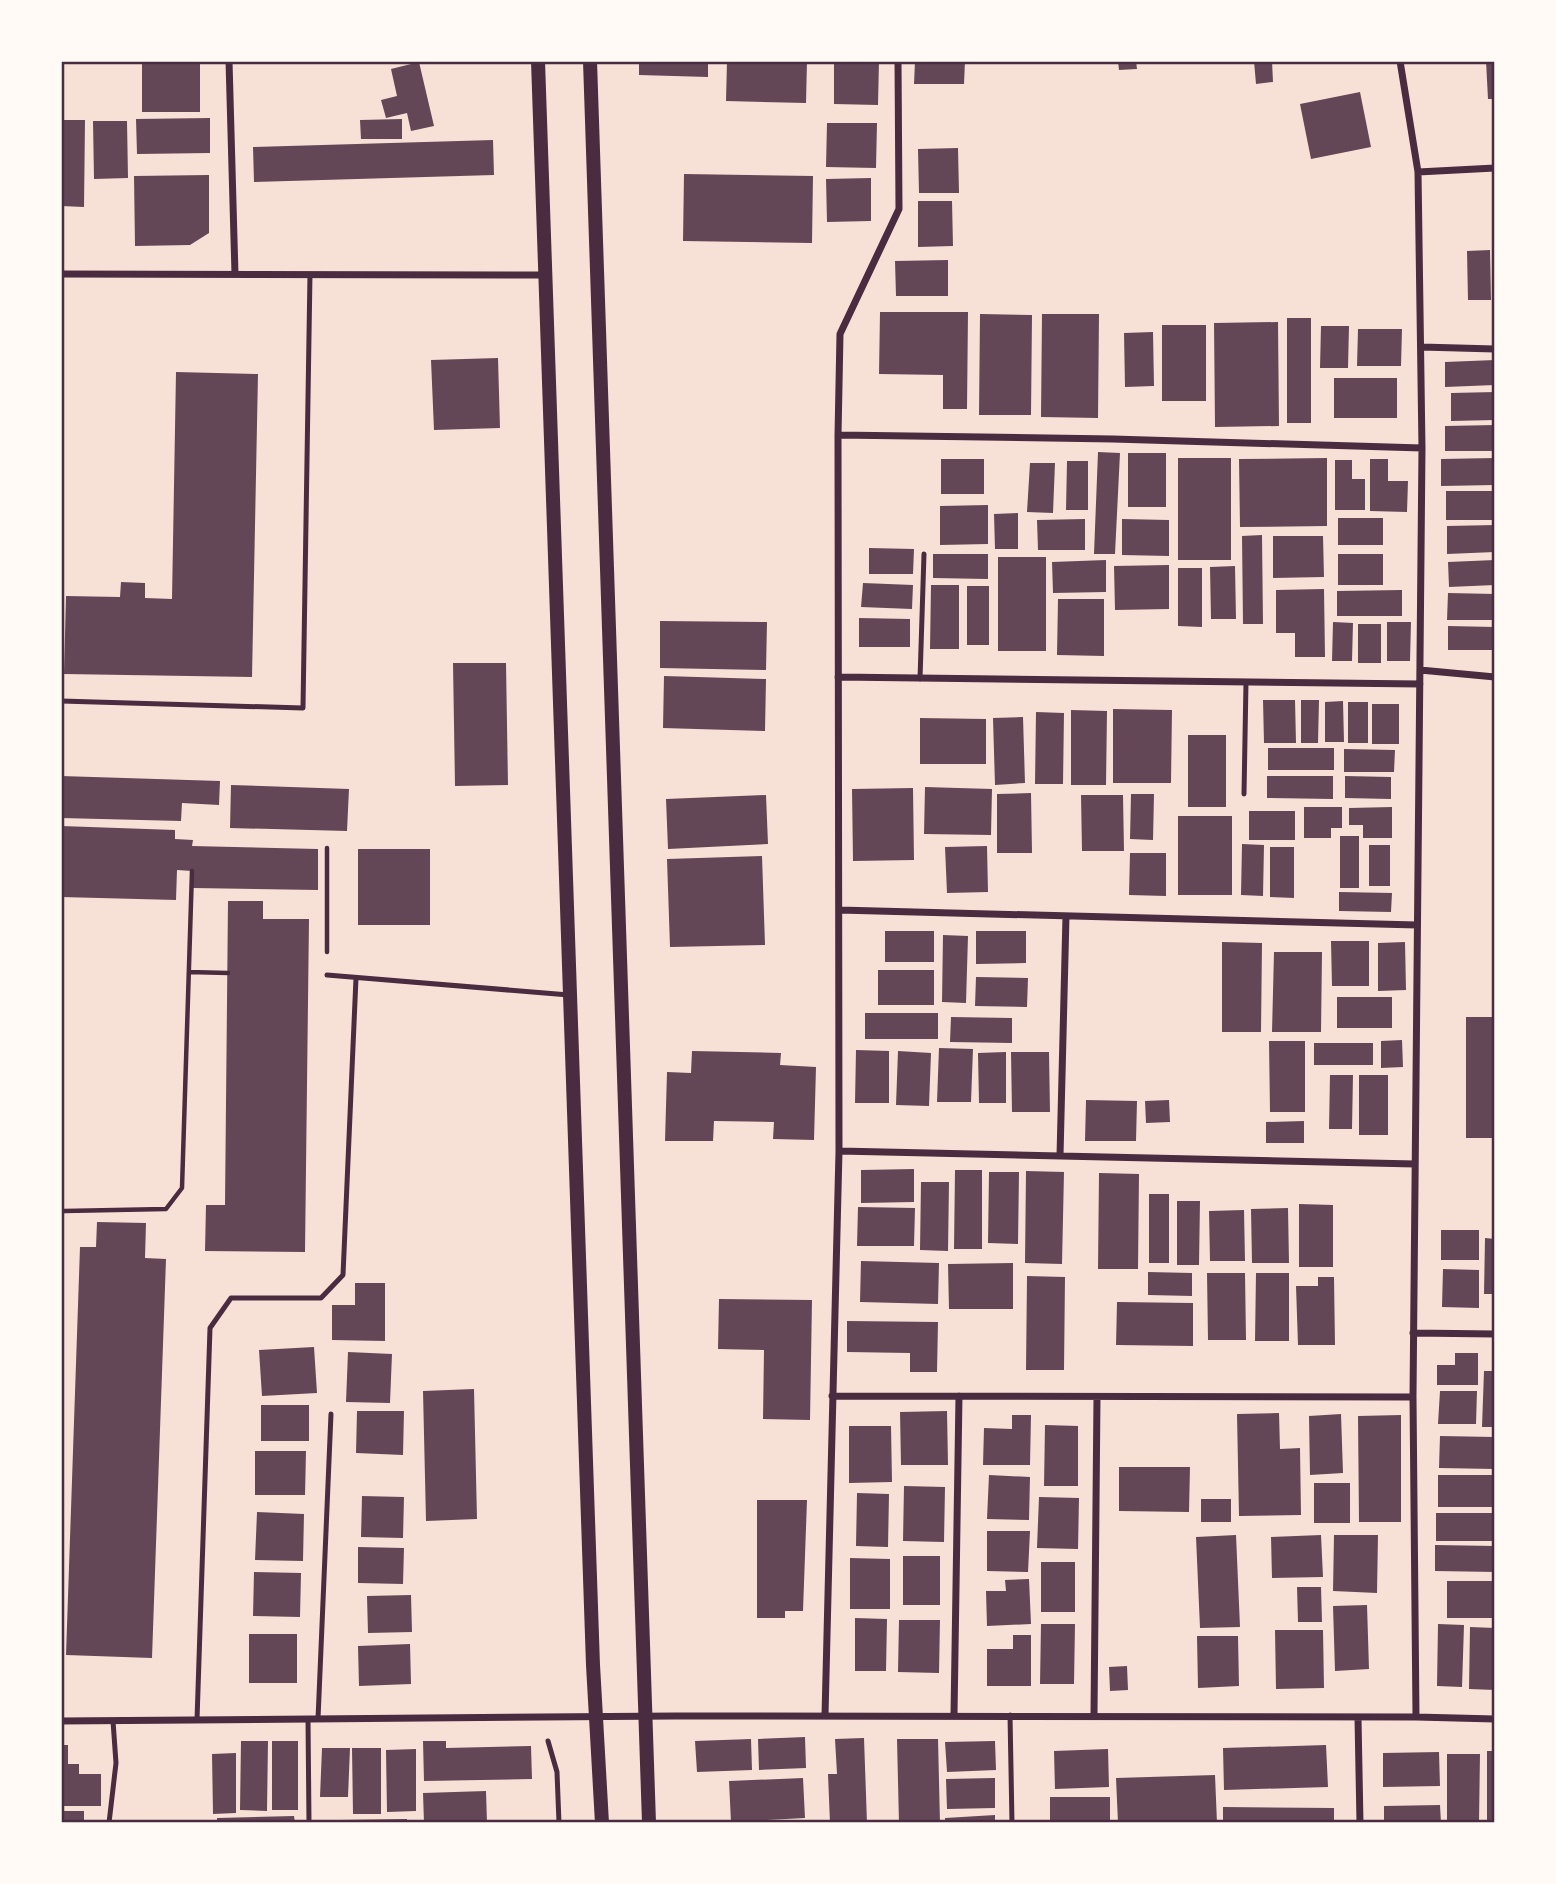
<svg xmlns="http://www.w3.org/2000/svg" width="1556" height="1884" viewBox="0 0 1556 1884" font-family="Helvetica,sans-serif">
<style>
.building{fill:#644757}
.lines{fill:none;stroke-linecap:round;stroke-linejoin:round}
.path{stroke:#4a2c40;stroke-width:4.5}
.service{stroke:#4a2c40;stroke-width:5}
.minor{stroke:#4a2c40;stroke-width:7}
.secondary{stroke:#4a2c40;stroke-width:14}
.neatline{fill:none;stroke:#4a2c40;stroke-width:2.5}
</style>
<rect width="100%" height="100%" fill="#f7e1d7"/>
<!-- building -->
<path class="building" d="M142,61H200V112H142Z
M639,61H708V77L639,75Z
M727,61H807L806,103L726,101Z
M834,61H879L878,105L834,104Z
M915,61H965L964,84H914Z
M1118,61H1136L1137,69L1119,70Z
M1254,61H1272L1273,82L1256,84Z
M1486,61H1495V99H1488Z
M419,62L434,126L411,131L407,113L386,118L381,100L397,96L391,69Z
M1360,92L1371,147L1311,159L1300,104Z
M210,118V153L137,154L136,119Z
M402,119V139H361L360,120Z
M61,120H85L84,207L61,206Z
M93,121H127L128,178L94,179Z
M827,123H877L876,168L826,167Z
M493,140L494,175L254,182L253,147Z
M958,148L959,193H919L918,149Z
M684,174L813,176L812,243L683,241Z
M209,175V233L190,245L135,246L134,176Z
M871,178V221L827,222L826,179Z
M918,201H952L953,246L918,247Z
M1490,250L1491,300H1468L1467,251Z
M948,260V296H896L895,261Z
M880,312H968L967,409H943V375L879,374Z
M980,314L1032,315L1031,415H979Z
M1042,314H1099L1098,418L1041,417Z
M1287,318H1311V423H1287Z
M1278,322L1279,426L1215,427L1214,323Z
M1162,325H1206V401H1162Z
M1321,326H1349L1348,368H1320Z
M1358,329H1402L1401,366H1357Z
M1153,332L1154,386L1125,387L1124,333Z
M498,358L500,428L434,430L431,360Z
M1495,360V385L1445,387V362Z
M176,372L258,374L252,677L64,674L66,596L120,597L121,582L145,583V598L172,599Z
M1334,378H1397V418H1334Z
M1495,392V420L1451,421V393Z
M1495,425V451H1445V426Z
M1098,452L1120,453L1115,554H1094Z
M1128,453H1166V507H1128Z
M1178,458H1231V560H1178Z
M1327,458V526L1240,527L1239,459Z
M1495,458V485L1441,486V459Z
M941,459H984V494H941Z
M1370,459H1388V481H1408L1407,512L1370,511Z
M1335,460H1352V479H1365V510H1335Z
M1067,461H1088V510H1066Z
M1030,463H1055L1053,513L1027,512Z
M1446,491H1495V520H1446Z
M988,505V544L940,545V506Z
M1018,513V549H995L994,514Z
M1338,518H1383V545H1338Z
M1085,519V550H1038L1037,520Z
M1122,519L1169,520V556L1122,555Z
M1495,525V552L1447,554V526Z
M1262,535L1263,624H1243L1242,536Z
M1273,536H1323L1324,577L1273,578Z
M869,548L914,549L913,574H869Z
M933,554H988V579L933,578Z
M1338,554H1383V585H1338Z
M998,557H1046V651H998Z
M1106,560V592L1053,593L1052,562Z
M1495,560V585L1449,587L1448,562Z
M1169,565V609L1115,610L1114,566Z
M1235,566L1236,619H1211L1210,567Z
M1178,568H1202V627L1178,626Z
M863,583L913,585L912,609L861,607Z
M931,585H959V649H930Z
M967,586H989V645H967Z
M1324,589L1325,657H1295V633H1276V590Z
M1402,590V616H1337V591Z
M1448,593L1495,594V620H1447Z
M1058,599H1104V656L1057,655Z
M859,618L910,619V647H859Z
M660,621L767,622L766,670L660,668Z
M1333,622L1353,623L1352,661H1332Z
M1387,622H1411L1410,661H1387Z
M1358,624H1381V663H1358Z
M1448,626L1495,627V650H1448Z
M453,663H506L508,785L455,786Z
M664,676L766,679L765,731L663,728Z
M1263,700H1295L1296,743H1264Z
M1301,700H1319L1318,743H1301Z
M1343,701L1344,742H1325V702Z
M1348,702H1368V743H1348Z
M1372,704H1399V744H1372Z
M1113,709L1172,710L1171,783H1113Z
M1071,710L1107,711L1106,785H1071Z
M1036,712L1064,713L1063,784H1035Z
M1023,717L1025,783L995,785L993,718Z
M920,718L986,719V764H920Z
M1188,735H1226V807H1188Z
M1268,748H1334V770H1268Z
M1344,749L1395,750L1394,772H1344Z
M61,776L220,781L219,805L182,803L181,821L61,818Z
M1267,776H1333V799L1267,798Z
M1345,776L1391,777V799L1345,798Z
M231,785L349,789L347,831L230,828Z
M925,787L992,789L991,835L924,834Z
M913,788L914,860L853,861L852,789Z
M1031,793L1032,853H997V794Z
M1131,794H1154L1153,840L1130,839Z
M766,795L768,844L668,849L666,799Z
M1081,795H1123L1124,851H1082Z
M1304,807H1342V828H1331V838H1304Z
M1392,807V838H1363V825H1349V808Z
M1249,811H1295V840H1249Z
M1178,816H1232V895H1178Z
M61,826L175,830V839L193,840L192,846L318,849V890L193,888L192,871L177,870L176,900L61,897Z
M1340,836H1359V888H1340Z
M1242,844L1264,845L1263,896L1241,895Z
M1369,845H1390V886H1369Z
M987,846L988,892L947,893L945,847Z
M1270,847H1294V898L1270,897Z
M358,849H430V925H358Z
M1130,853H1166V896L1129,895Z
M762,856L765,945L670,947L667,859Z
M1339,892L1392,893L1391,912L1339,911Z
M228,901H263V919H309L305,1252L205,1251L206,1205H225Z
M885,931H934V962H885Z
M976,931H1026V963L976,964Z
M943,935L968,936L966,1003L942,1002Z
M1331,941H1369V986H1332Z
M1222,942L1262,943L1261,1032H1222Z
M1405,942L1406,990L1378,991V943Z
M1274,952H1322L1321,1032H1272Z
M878,970H934V1005H878Z
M976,977L1028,978L1027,1007L975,1006Z
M1337,997H1392V1028H1337Z
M865,1013H938V1039H865Z
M951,1017L1012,1018V1043L950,1042Z
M1466,1017H1495V1138H1466Z
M1402,1040L1403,1067L1381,1068V1041Z
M1269,1041H1305V1112H1270Z
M1314,1043H1373V1065H1314Z
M939,1048L973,1049L971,1102H937Z
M856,1050L889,1051V1103H855Z
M692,1051L781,1053L780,1065L816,1067L814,1140L773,1139L774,1122L714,1121L713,1141H665L667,1072L691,1073Z
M898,1051L931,1053L929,1106L896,1105Z
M1006,1052V1103H979L978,1053Z
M1011,1052H1049L1050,1112H1012Z
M1330,1075H1353L1352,1129H1329Z
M1359,1075H1388V1135H1359Z
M1086,1100L1137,1101L1136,1141H1085Z
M1169,1100L1170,1122L1146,1123L1145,1101Z
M1304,1121V1143H1266V1122Z
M914,1169V1202L861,1203V1170Z
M955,1170H982V1249H954Z
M1026,1171L1064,1172L1062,1264L1025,1263Z
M989,1172H1019L1018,1244L988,1243Z
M1099,1173L1139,1174L1138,1269H1098Z
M921,1182H949L948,1251L920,1250Z
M1149,1194H1169V1263H1149Z
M1177,1201H1200L1199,1265H1177Z
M1299,1204L1333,1205V1267H1299Z
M858,1207L915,1208L914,1246H857Z
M1288,1208L1289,1263H1252L1251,1209Z
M1244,1210L1245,1261H1210L1209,1211Z
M97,1222L146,1223L145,1258L166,1259L152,1658L66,1655L80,1247H96Z
M1441,1230H1479V1260H1441Z
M1485,1238L1495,1239V1294H1484Z
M861,1261L939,1263L938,1304L860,1302Z
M1013,1263V1309H949L948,1264Z
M1443,1269L1479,1270V1308L1442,1307Z
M1148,1272L1192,1273V1296L1148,1295Z
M1207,1273H1245L1246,1340H1208Z
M1256,1273H1289V1341H1255Z
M1027,1276L1065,1277L1064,1370H1026Z
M1318,1277H1334L1335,1345H1298L1296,1286H1318Z
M355,1283H385V1341L332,1340V1305H355Z
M719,1299L812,1300L810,1420L763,1419L764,1350L718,1349Z
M1117,1302L1193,1303V1346L1116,1345Z
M847,1321L938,1322L937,1372H910V1353L847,1352Z
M314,1347L317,1393L262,1396L259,1350Z
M348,1352L392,1354L390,1403L346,1402Z
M1455,1353H1478V1385H1437V1365H1455Z
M1484,1371H1495V1427H1482Z
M474,1389L477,1519L426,1521L423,1391Z
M1440,1391H1477L1476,1424H1438Z
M261,1405H309V1441H261Z
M357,1411H404L403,1455L356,1453Z
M947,1411L948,1465H901L900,1412Z
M1279,1413L1280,1449L1300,1448L1301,1515L1239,1516L1237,1414Z
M1341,1414L1343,1473L1310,1475L1309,1416Z
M1012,1415H1031L1030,1465H983L984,1428L1012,1429Z
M1401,1415V1522H1359L1358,1416Z
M1045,1425L1078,1426V1486H1044Z
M849,1426H891L892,1482L849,1483Z
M1440,1436L1495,1437V1469L1439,1468Z
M255,1451H306L305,1495H255Z
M1119,1467H1190L1189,1512L1119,1511Z
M989,1475L1030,1477L1029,1520L987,1519Z
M1438,1475H1494V1507H1438Z
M1314,1483H1350V1523H1314Z
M904,1486L945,1487L944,1542L903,1541Z
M857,1493L889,1494L888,1547L856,1546Z
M362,1496L404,1497L403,1538L361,1537Z
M1039,1497L1079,1498L1078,1549L1037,1548Z
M1201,1499H1231V1522H1201Z
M757,1500H807L803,1611H785V1618H757Z
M257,1512L304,1514L303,1561L255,1560Z
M1436,1513H1495V1541H1436Z
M987,1531H1030L1028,1572L987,1571Z
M1236,1535L1240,1627L1200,1628L1196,1537Z
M1321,1535L1323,1577L1272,1578L1271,1537Z
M1334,1535H1378L1377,1593L1333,1591Z
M1435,1545L1495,1546V1572L1435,1571Z
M358,1547L404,1548L403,1584L358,1583Z
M903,1556H940V1605H903Z
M850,1558L890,1559V1609H850Z
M1041,1562H1075V1612H1041Z
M254,1572L301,1573L300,1617L253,1616Z
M1029,1579L1031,1624L987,1626L986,1591H1006L1005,1580Z
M1447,1581H1495V1618H1447Z
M1297,1587H1321L1322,1622H1298Z
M411,1595L412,1632L368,1633L367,1596Z
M1367,1605L1369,1669L1335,1671L1333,1606Z
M855,1618L887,1619L886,1671H855Z
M899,1620H940L939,1673L898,1672Z
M1041,1624H1075L1074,1684H1040Z
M1438,1624L1464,1625L1462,1687L1437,1686Z
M1470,1627L1495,1628V1690L1469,1689Z
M1275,1630H1323L1324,1688L1276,1689Z
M249,1634H297V1683H249Z
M1013,1635H1031V1686H987V1649H1013Z
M1197,1636H1238L1239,1686L1198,1688Z
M410,1644L411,1684L359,1686L358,1646Z
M1127,1666L1128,1690L1110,1691L1109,1667Z
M805,1737L806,1768L759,1770L758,1739Z
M864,1738L867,1823H830L828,1774H837L835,1739Z
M751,1739L752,1770L697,1772L695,1741Z
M897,1739H938L940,1823H899Z
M241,1741H268L267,1811L240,1810Z
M272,1741H298V1810H272Z
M423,1741H446V1748L531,1746L532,1779L424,1781Z
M995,1741L996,1770L947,1772L945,1742Z
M61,1745H68V1764H79V1774H101V1806H61Z
M1326,1745L1328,1787L1224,1790L1223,1748Z
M322,1748H350L348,1797H320Z
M352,1748H381V1814H353Z
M416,1749V1811L387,1812L386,1750Z
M1108,1749L1109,1787L1055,1789L1054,1751Z
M1487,1751H1495V1823H1487Z
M1439,1752L1440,1786L1383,1787V1753Z
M236,1753V1813L213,1814L212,1754Z
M1447,1754H1480L1479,1823H1447Z
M1215,1775L1217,1823H1118L1116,1778Z
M803,1778L805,1818L731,1822L729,1781Z
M995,1778V1808L947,1809L946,1779Z
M486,1791L487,1823H424L423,1793Z
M1050,1797H1110V1823H1050Z
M1440,1805L1441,1823H1384V1806Z
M1223,1807L1334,1808V1823H1223Z
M61,1811H84V1823H61Z
M995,1815V1823H945V1818Z
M294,1816L295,1823H217V1818Z
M407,1819V1823H339V1820Z"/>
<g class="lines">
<!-- path -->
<path class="path" d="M327,952V848
M189,972L228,973
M61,1213L64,1211L166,1209L182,1188L192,871"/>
<!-- service -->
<path class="service" d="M920,679L924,554
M61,701L303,708L310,274
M1244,794L1246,682
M327,975L569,995
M1010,1715L1012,1823
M308,1719L309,1823
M318,1719L331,1414
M197,1720L210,1328L231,1298H321L343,1275L356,978
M548,1741L557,1772L559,1823
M109,1823L116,1763L113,1721"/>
<!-- minor -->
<path class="minor" d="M229,61L235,274
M1418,172L1495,168
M61,274L545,275
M1421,347L1495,349
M838,435L840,334L899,209L898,61
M1420,670L1495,677
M838,677L1420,684
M839,910L1417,925
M839,1151L1415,1164
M1060,1156L1066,916
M1413,1333L1495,1334
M832,1396L1413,1397
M954,1715L959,1396
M1094,1715L1097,1397
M825,1716L839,1151L838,435L1113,439L1422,448
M1416,1717L1495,1719
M1358,1718L1360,1823
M61,1721L675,1716L1416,1717L1413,1397L1422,448L1418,172L1400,61"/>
<!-- secondary -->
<path class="secondary" d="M538,61L593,1665L602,1823
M590,61L649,1823"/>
</g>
<!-- border -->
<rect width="1556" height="1884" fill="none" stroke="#fffaf5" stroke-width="126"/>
<rect x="63" y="63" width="1430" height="1758" class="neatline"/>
</svg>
